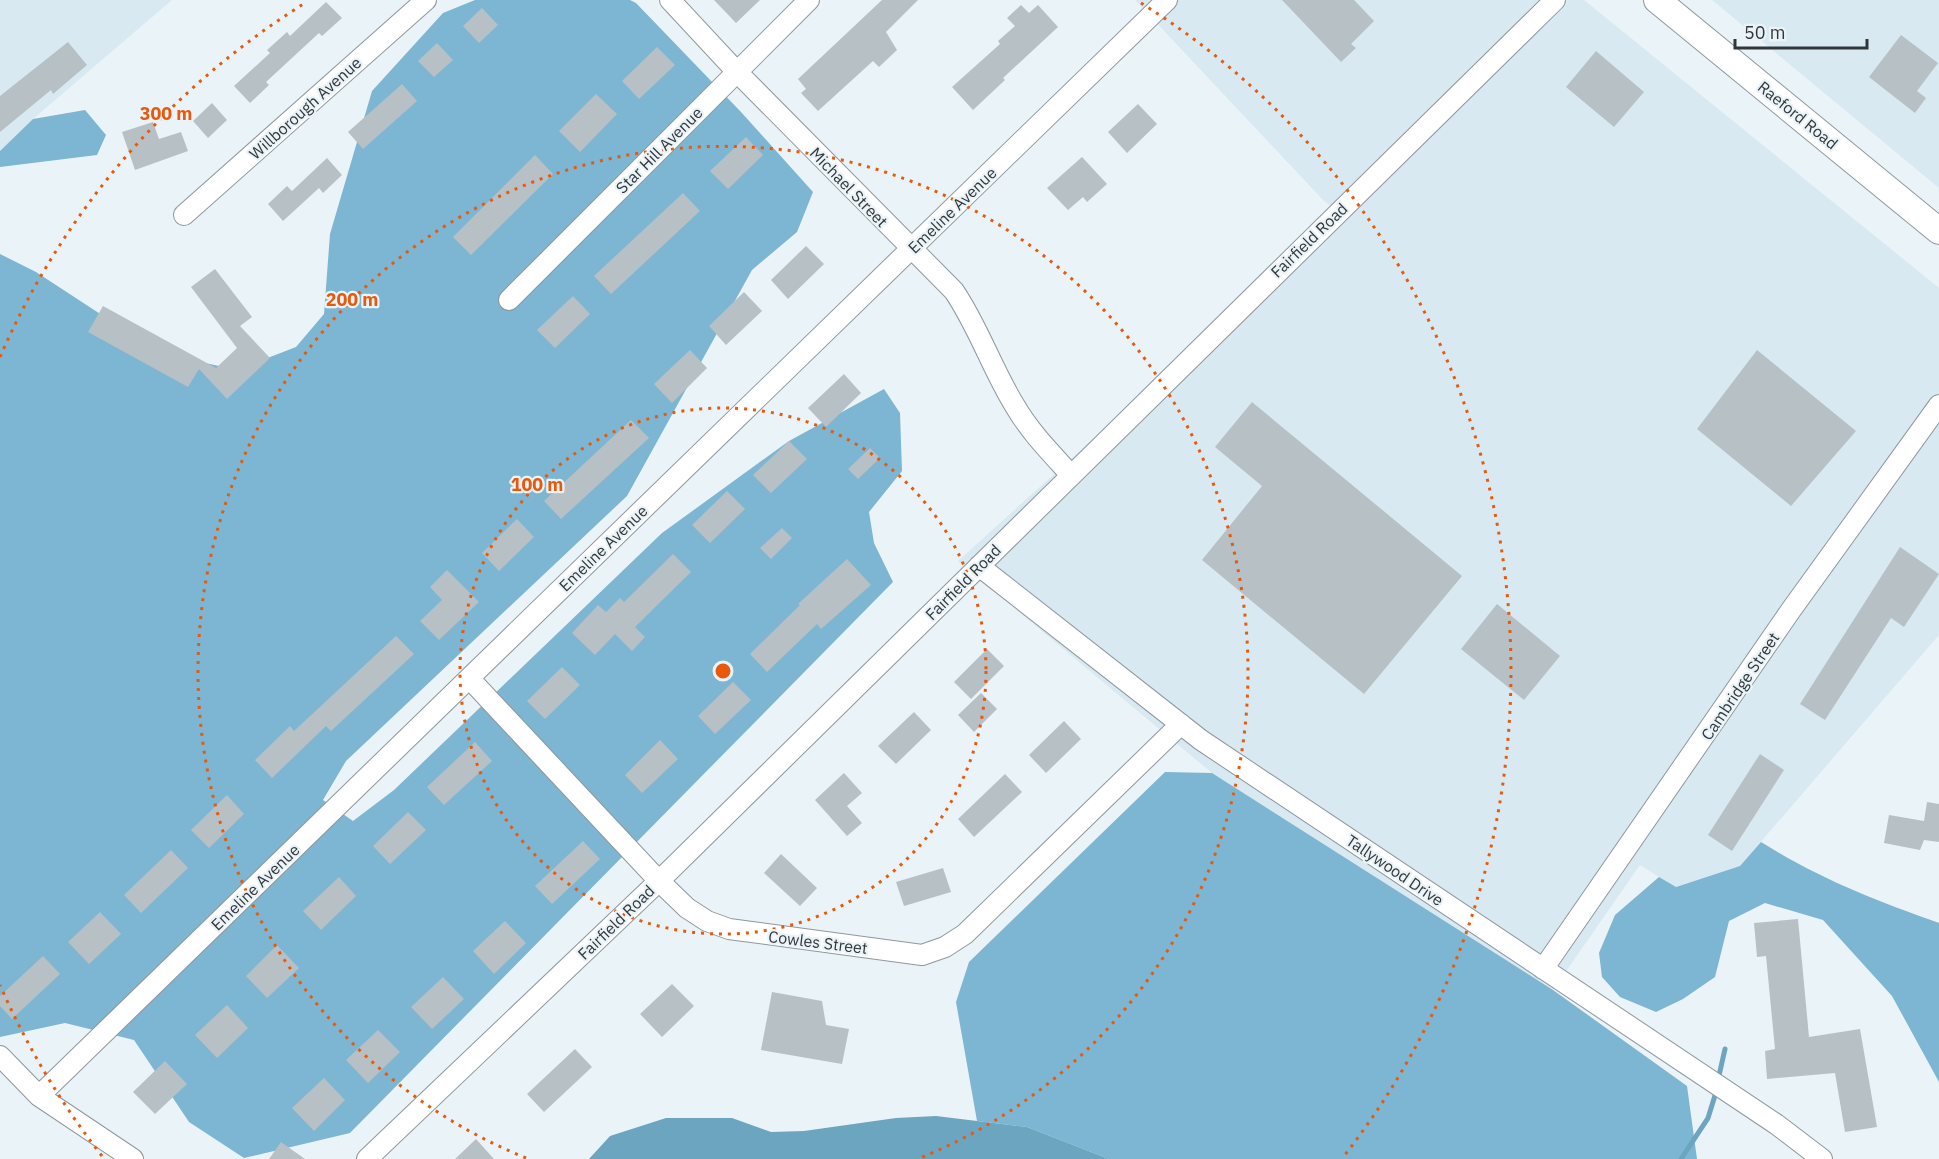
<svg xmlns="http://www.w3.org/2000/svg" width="1939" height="1159" viewBox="0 0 1939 1159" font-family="'IBM Plex Sans',sans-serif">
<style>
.built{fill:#d8e9f2}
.forest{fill:#7cb6d2}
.water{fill:#6ca5c0}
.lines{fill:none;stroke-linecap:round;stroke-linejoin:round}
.stream{stroke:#6ca5c0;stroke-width:5}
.building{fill:#b7c0c5}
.minor-casing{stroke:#8f989d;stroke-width:22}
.major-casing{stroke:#8f989d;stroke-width:28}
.minor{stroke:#fff;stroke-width:20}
.major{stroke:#fff;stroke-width:26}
.ring{fill:none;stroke:#e8590c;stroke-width:3;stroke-dasharray:3 6}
.labels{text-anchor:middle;stroke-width:4.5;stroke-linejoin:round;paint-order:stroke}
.street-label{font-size:16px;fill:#323638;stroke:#eaf3f8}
.centre{fill:#e8590c;stroke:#eaf3f8;stroke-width:3}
.ring-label{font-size:18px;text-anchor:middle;font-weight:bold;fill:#e8590c;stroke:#eaf3f8;stroke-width:4.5;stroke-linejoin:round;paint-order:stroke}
</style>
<rect width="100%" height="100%" fill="#eaf3f8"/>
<!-- built -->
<path class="built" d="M0,0H172L33,119L0,151Z
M1135,0H1584L1939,288V635L1740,866L1675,887L1640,865L1553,990L1212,773L958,561L1342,214L1324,201Z
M1712,0H1939V188Z"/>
<!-- forest -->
<path class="forest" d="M475,0H630L636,3L741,112L813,192L797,232L752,270L627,496L346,761L323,800L353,821L394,790L662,533L789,441L884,389L900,413L902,471L869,512L874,543L893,582L350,1133L244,1158L189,1122L134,1040L65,1023L0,1037V254L36,272L160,353L237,370L296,347L324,314L330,234L372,91L443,13Z
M85,110L106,135L97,155L0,167V151L33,119Z
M1165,772L1212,773L1553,990L1687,1086L1697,1159H1109L1027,1127L977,1121L956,1002L969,962Z
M1761,842C1820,879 1874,900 1939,923V1082L1892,996L1823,920L1765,903L1729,921L1715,977L1683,999L1656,1012L1620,997L1602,977L1599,953L1615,915L1659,877L1676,887L1740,866Z"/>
<!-- water -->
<path class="water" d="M936,1116L1027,1127L1109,1159H589L610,1136L666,1118H732L771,1132L804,1131L896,1118Z"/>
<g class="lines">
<!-- stream -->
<path class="stream" d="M1718,1080L1725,1049
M1681,1159L1708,1118L1717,1089"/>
</g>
<!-- building -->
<path class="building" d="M714,0H760L736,23Z
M882,0H918L886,32L897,50L879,67L873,61L818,111L801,93L806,89L798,79Z
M1282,0H1354L1374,21L1351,44L1356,48L1341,62Z
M326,2L342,18L322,36L319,33L266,82L269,85L250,103L234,86L270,53L267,50L287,32L290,36Z
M1021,5L1029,13L1038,5L1058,27L1003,78L1005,80L973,110L952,87L1000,44L998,41L1015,26L1007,18Z
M482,8L498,25L479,43L463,26Z
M1901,35L1938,63L1917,91L1926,98L1915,113L1869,77Z
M68,42L87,65L53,94L51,90L0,132V96Z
M437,43L453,60L434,77L418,61Z
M657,47L675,65L639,99L622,81Z
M1596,51L1644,92L1614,127L1566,87Z
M402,84L417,101L363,149L348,132Z
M596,94L617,114L580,152L559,131Z
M212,103L227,120L208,138L193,121Z
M1138,104L1157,124L1127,153L1108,132Z
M153,122L159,139L181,132L188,151L135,170L122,132Z
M746,137L763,155L728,189L710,171Z
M535,155L553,174L471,255L453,237Z
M1082,157L1107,184L1087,202L1083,197L1068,210L1047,188Z
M327,158L342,175L323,193L319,188L283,221L268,204L287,186L292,191Z
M683,193L700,211L611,294L594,276Z
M806,246L824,264L788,299L771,280Z
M215,269L252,317L240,326L270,358L227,399L199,369L188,387L88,332L103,306L216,368L237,348L191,287Z
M744,292L762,311L726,345L709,326Z
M573,296L590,314L555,348L537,330Z
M690,350L707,368L672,403L654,384Z
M1757,350L1856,431L1791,506L1697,429Z
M844,374L861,393L826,427L808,408Z
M1252,402L1462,576L1364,694L1202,560L1262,486L1215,447Z
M631,420L649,438L561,519L544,501Z
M789,441L807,459L771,493L753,475Z
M870,448L880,458L858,479L848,469Z
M727,491L745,509L710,543L692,525Z
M517,519L534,537L499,571L482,553Z
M782,528L792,538L771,559L760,548Z
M1900,547L1939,574L1904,627L1891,618L1825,720L1800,704Z
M673,554L691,572L635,627L645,637L632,651L615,634L595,655L572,633L598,605L606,612L620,598L624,602Z
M847,559L871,585L821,629L817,624L767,672L750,654L800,605L798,604Z
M447,570L479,602L439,640L420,621L442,600L430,587Z
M1497,604L1560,656L1524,700L1461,649Z
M396,636L414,654L331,731L326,726L272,778L255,760L290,726L294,731Z
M987,649L1004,666L971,699L954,682Z
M562,667L580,685L545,719L527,701Z
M733,682L751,700L715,734L698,716Z
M981,693L997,709L974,732L958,715Z
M914,712L931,730L896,764L878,746Z
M1064,721L1081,739L1046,773L1029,755Z
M660,740L678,759L642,793L625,775Z
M475,742L492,761L444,805L427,787Z
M1760,754L1784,770L1732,851L1708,835Z
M844,773L862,793L847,806L862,823L847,836L815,800Z
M1005,774L1022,792L974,837L958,819Z
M227,795L244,814L209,848L191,830Z
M1927,802L1939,804V842L1924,840L1920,850L1884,843L1889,815L1924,821Z
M408,812L426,830L390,864L373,846Z
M583,841L600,859L552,904L535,886Z
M171,850L188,868L141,913L124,895Z
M781,854L817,888L800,906L764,873Z
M943,868L951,892L904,906L896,882Z
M339,877L356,896L321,930L303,911Z
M100,912L121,934L89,964L68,942Z
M1798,919L1809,1037L1860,1029L1877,1127L1845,1132L1835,1073L1767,1079L1765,1051L1775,1049L1766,956L1757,957L1754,923Z
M505,921L526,943L494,974L473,951Z
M277,945L299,968L267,998L246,976Z
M43,956L60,974L12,1019L0,1006V996Z
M443,977L464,999L432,1029L411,1007Z
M672,984L694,1006L662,1037L640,1014Z
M772,992L822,1001L826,1025L849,1029L842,1064L761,1050Z
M227,1005L248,1028L217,1058L195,1035Z
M378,1030L400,1052L368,1083L346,1060Z
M575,1049L592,1067L544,1112L527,1094Z
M165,1061L187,1084L155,1114L133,1092Z
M324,1078L345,1100L314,1131L292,1108Z
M476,1139L494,1159H455Z
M281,1142L305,1159H269Z"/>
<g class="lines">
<!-- minor casing -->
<g class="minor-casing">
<path id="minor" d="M670,0L737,72L954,291C979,328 992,369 1015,406C1030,432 1051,453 1071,475
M184,215L426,0
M509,300L809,0
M979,566L1201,740L1776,1124L1822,1159
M469,678L659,881L687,908L707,921L729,929L922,955L945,947L965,934L1181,724
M1543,969L1791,610L1939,405
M0,1056L39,1096L133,1159
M39,1096L1167,0
M367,1159L659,881L1555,0"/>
</g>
<!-- major casing -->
<g class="major-casing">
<path id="major" d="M1657,0L1939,231"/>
</g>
<!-- minor -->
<use href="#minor" class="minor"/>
<!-- major -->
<use href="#major" class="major"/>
</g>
<!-- distance rings -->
<g class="ring">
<circle cx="723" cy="671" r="263"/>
<path d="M526 1158A525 525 0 1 1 920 1158"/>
<path d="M102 1156A788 788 0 0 1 0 985M0 357A788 788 0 0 1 305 3M1141 3A788 788 0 0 1 1344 1156"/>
</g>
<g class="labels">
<!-- street labels -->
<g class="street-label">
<text transform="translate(305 108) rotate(-42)" y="6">Willborough Avenue</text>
<text transform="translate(1798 115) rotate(39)" y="6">Raeford Road</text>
<text transform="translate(659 150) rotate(-45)" y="6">Star Hill Avenue</text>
<text transform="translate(849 187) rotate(46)" y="6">Michael Street</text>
<text transform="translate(952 210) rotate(-44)" y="6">Emeline Avenue</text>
<text transform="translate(1309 240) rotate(-44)" y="6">Fairfield Road</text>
<text transform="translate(603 548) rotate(-44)" y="6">Emeline Avenue</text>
<text transform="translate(963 582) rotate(-45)" y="6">Fairfield Road</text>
<text transform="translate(1740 686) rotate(-56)" y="6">Cambridge Street</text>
<text transform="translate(1395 870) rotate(34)" y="6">Tallywood Drive</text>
<text transform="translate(255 887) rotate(-44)" y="6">Emeline Avenue</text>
<text transform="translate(616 922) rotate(-44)" y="6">Fairfield Road</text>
<text transform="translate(818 942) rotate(7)" y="6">Cowles Street</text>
</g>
</g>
<circle cx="723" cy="671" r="9" class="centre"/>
<g class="ring-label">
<text x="166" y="120">300 m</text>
<text x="352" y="306">200 m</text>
<text x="537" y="491">100 m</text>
</g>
<!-- scale -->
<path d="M1735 39v9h132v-9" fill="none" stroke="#323638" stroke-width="3"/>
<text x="1744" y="39" font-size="18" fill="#323638" stroke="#eaf3f8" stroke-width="4.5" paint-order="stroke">50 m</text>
</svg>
